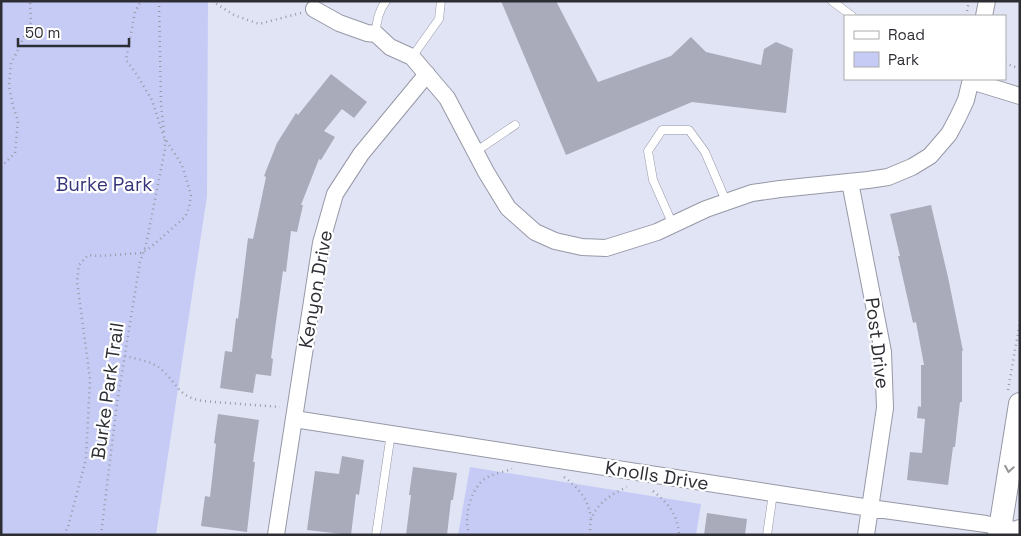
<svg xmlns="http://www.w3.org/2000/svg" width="1021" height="536" viewBox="0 0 1021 536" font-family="'Space Grotesk',sans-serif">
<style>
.green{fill:#c6cbf6}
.building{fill:#a9abbb}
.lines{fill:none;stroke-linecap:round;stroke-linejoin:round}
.service-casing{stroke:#9698a7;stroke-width:9}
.minor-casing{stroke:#9698a7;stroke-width:18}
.secondary-casing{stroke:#9698a7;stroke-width:24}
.path{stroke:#979aa6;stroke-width:2.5;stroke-dasharray:1 4;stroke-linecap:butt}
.service{stroke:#fff;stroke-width:8}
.minor{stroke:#fff;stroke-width:16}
.secondary{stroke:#fff;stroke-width:22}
.oneway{stroke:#96969a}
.labels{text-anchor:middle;stroke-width:4.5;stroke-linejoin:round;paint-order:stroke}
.park-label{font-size:19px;fill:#353479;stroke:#fff}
.street-label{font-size:19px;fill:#2d2e34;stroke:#fff}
</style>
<rect width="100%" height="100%" fill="#e1e4f4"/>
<!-- green -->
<path class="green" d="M1,1H208L207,196L156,535H1Z
M470,467L701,504L696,535H458Z"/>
<!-- building -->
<path class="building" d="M501,1H556L598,82L671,56L691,37L706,52L761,65L764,49L776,42L793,49L786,113L692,102L566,155Z
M331,74L367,102L354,118L342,109L324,131L335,137L321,160L319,159L301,205H303L297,232L291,231L286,272L283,271L271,358L273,359L271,376L256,374L253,393L220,388L225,351L232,352L236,318L238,319L248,238L253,239L266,177L264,176L277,143L296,113L298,115Z
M931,205L948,277L963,351H962V402H960L955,447H953L948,485L907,480L910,452L922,453L925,419L917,418L918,406L921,407V365H924L916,322L913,323L898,256H900L890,214Z
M218,414L259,420L253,462H255L247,532L201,526L205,496L210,497L216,444L214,443Z
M342,456L364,460L359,495L356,494L351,535L307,530L315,471L339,474Z
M413,467L457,473L453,500H451L447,535H406L411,495H409Z
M707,513L747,519L745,535H704Z"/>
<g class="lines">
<!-- service casing -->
<g class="service-casing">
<path id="service" d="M832,1L852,16
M376,34C376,23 379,10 386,1
M412,57L439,19L441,1
M475,152L515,125
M673,225L653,180L648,151L662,130H689L705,152L726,201
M376,535L391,433
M767,535L773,493"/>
</g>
<!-- minor casing -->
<g class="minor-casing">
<path id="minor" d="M314,9L339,23L367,33L376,34L390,47L412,57L447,98L486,172L508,208L535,232L555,241L582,247L606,248L657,232L706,209L752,193L780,189L868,180L888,177L912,167L930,156L949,134L958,117L966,100L971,79
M984,16L987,1
M971,81L1020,96
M850,182L883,352L885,408L866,535
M294,419L870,508L986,524L1011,529
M276,535L321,243L335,194L361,154L427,74"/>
</g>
<!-- secondary casing -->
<g class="secondary-casing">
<path id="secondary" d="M999,535L1020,404
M1019,535L1020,531"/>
</g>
<!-- path -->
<path class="path" d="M159,1L161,105L164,132
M212,1L234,15L259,24L301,13
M966,16L969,1
M1005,63L1020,69
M1,167L15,153L18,121L13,106L9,86L11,63L16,54L31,22L30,1
M125,356C137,359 152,361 162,370C178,384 177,396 202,401L280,407
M1008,390L1020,322
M564,477C579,488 588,499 591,518
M653,491C668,503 678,515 679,535
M64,535L68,527L86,459L90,379L77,281L79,265L88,255L98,256L141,253L151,247L185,217L189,208L191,195L182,165L164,137L152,100L135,72L126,60L135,12L141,1
M101,535L117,403L140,262L146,245L165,149V138
M469,535C464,516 469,494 483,480C491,474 503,472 512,469
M590,535C590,530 590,523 591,519C598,502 612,494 627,487"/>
<!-- service -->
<use href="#service" class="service"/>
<!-- minor -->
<use href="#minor" class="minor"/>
<!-- secondary -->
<use href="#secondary" class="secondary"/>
</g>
<!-- one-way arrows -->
<defs><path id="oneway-chevron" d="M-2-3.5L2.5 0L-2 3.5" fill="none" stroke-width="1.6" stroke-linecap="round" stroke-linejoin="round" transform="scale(1.25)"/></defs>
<use class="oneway" href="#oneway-chevron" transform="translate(1009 469) rotate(99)"/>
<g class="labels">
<!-- park labels -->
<g class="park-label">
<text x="104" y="191">Burke Park</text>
</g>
<!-- street labels -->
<g class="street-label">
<text transform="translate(315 289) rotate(-80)" y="7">Kenyon Drive</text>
<text transform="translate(878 343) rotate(83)" y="7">Post Drive</text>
<text transform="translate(107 391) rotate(-82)" y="7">Burke Park Trail</text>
<text transform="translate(657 475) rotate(9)" y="7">Knolls Drive</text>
</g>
</g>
<!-- border -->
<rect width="1021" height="536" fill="none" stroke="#2d2e34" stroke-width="5"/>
<!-- legend -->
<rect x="844" y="15" width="162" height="65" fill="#ffffff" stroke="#ababae"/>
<rect x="854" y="31" width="25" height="8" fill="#ffffff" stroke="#ababae"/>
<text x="888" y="40" font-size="15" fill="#2d2e34">Road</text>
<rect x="854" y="52" width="25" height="15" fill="#c6cbf6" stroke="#ababae"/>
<text x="888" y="65" font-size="15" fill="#2d2e34">Park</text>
<!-- scale -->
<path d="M18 38v8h111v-8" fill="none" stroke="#2d2e34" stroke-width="2.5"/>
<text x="25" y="38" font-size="15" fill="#2d2e34" stroke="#ffffff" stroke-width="4" paint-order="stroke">50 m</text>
</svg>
